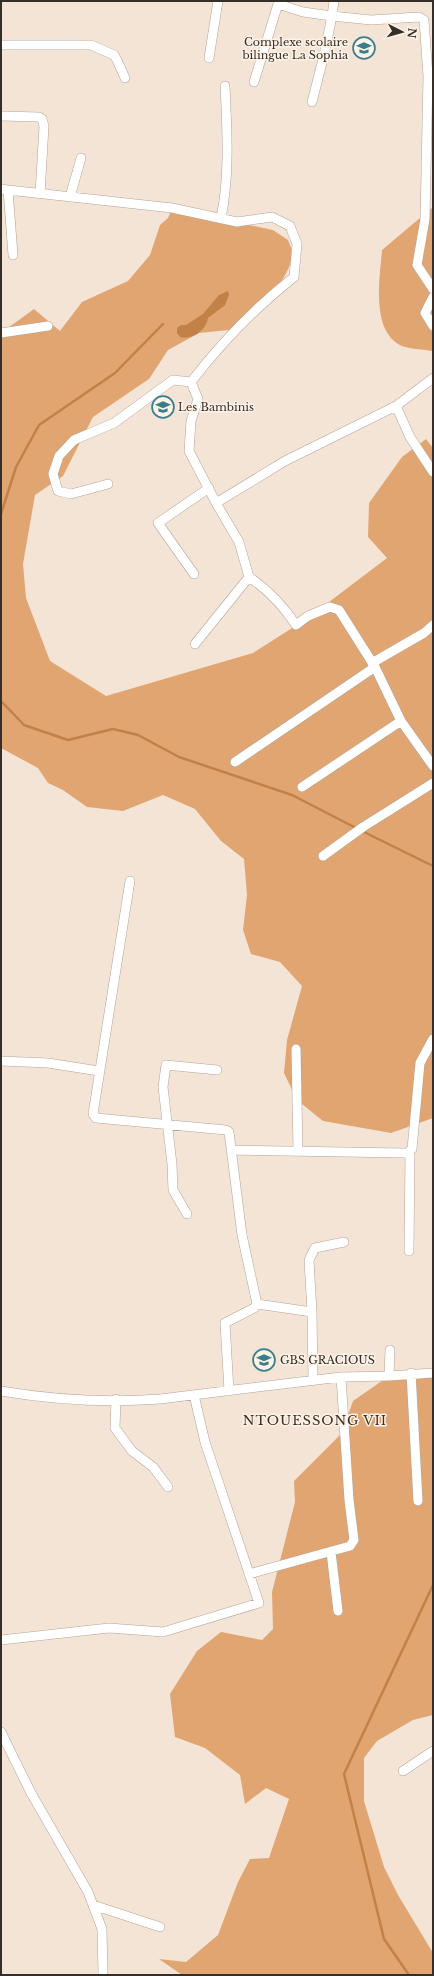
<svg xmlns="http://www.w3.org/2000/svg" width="434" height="1976" viewBox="0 0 434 1976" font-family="'Libre Baskerville',serif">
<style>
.green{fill:#e1a572}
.water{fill:#c28147}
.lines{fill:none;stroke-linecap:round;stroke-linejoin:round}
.stream{stroke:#c28147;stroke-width:2.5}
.minor-casing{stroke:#b4a498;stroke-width:10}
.minor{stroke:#fff;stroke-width:9}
.labels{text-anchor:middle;stroke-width:3;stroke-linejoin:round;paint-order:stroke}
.poi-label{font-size:11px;fill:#352e29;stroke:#fff2e7;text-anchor:start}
.quarter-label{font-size:13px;letter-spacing:1px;fill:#3d3025;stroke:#fff2e7}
</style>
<rect width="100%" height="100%" fill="#f4e4d6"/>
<!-- green -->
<path class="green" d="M433,207V350L431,351C422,349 406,349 398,344C371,327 380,276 382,250Z
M172,209L273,230L288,240C289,244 292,248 292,252C293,278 256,311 239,329L199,333L168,350L149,379L93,417L63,476L35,495L23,564L26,598L50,661L106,696L253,653L308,618L387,558L368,537L369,503L402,457L426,439L433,448V1118L391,1133L323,1121L297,1100L284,1073L287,1040L302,986L280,962L251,954L243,930L247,895L244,859L221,841L195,809L163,795L123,811L87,807L63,790L48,783L38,768L1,748V333L34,309L60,331L82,302L128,281L150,255L160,225L168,218Z
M433,1373V1715L413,1720L377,1741L364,1758V1801L384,1867L398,1895L433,1953V1975H182L159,1959L186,1962L218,1935L238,1882L250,1859L269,1858L289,1799L266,1788L245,1804L240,1775L205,1748L175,1737L170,1694L197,1651L221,1632L262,1640L273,1629L272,1592L295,1502L294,1481L342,1433L353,1401L389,1376Z"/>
<!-- water -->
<path class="water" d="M228,291L229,295L225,305L208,318C206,330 193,340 180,337L177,333V328L181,325H186L203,314L219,295Z"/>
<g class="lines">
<!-- stream -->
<path class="stream" d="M1,514L16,467L39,425L115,373L163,324
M1,701L24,725L68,740L113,729L138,735L179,757L292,795L358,829
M362,831L433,866
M409,1975L384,1939L344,1774L433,1585"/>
<!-- minor casing -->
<g class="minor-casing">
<path id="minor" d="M278,1V4L303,12L332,16L334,1
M1,45H91L114,55L117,60L125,78
M209,58L218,1
M254,82L278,4
M312,102L324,55L332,16L371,20L419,17L424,20L428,76L425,219L417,265L433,289
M1,116L39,117L42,119L44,126L40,194
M1,189L8,190L13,255
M8,190L172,208L237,222L272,217L290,226L297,244L294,277C256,307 221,343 191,382
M70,197L81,158
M221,218C230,175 227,129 225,86
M433,297L425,313L433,326
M1,333L48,326
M396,406L410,437L433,472
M108,484L71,494L58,491L53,474L59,456L74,440L114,423L173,380L191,382L198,399L191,421L189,451L216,503L239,542L249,577C267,589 284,607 296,625L308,616L330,607L339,610L375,667L401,721L433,766
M216,503L285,461L396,406L433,378
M194,574L158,523L209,488
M195,644L249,577
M372,663L424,633L433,625
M235,762L375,667
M302,787L401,721
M323,856L363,827L433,783
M130,881L93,1114L96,1118L226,1130L229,1132L242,1235L257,1304L254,1308L225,1323L229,1391
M296,1049L298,1151
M1,1061L48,1063L99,1071
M231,1150L403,1153H407L412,1149L420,1063L433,1039
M187,1214L173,1190L172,1164L163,1087L166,1065L217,1070
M409,1251L410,1151
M257,1304L312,1312L313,1380
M312,1312L309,1260L315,1248L344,1242
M411,1373L418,1501
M389,1376L390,1350
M1,1391C54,1400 106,1403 160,1399L341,1377L389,1376L433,1373
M116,1399L115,1428L132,1451L153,1467L168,1487
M331,1552L338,1611
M249,1574L350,1546L354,1540L349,1500L341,1377
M1,1640L109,1628L163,1632L259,1603L205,1442L194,1395
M1,1732L31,1793L88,1892L102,1929L103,1975
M403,1771L433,1751
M93,1905L160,1927"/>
</g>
<!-- minor -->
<use href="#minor" class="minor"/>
</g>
<!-- icons -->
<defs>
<g id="school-ring" transform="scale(1.15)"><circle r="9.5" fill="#fff2e7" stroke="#397e8b" stroke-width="1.5"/><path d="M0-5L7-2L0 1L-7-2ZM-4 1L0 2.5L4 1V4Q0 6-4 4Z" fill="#397e8b"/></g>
</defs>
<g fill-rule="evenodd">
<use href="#school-ring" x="364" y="48"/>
<use href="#school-ring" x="163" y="407"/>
<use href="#school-ring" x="264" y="1360"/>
</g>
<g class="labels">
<!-- poi labels -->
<g class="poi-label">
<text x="348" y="46" text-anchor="end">Complexe scolaire<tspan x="348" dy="13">bilingue La Sophia</tspan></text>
<text x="178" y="411">Les Bambinis</text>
<text x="280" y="1364">GBS GRACIOUS</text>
</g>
<!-- quarter labels -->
<g class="quarter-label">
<text x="315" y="1425">NTOUESSONG VII</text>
</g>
</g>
<!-- border -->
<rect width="434" height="1976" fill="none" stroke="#352e29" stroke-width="4"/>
<!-- north arrow -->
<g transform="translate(402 32) rotate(96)" stroke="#fff2e7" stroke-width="3" paint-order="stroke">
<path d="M0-3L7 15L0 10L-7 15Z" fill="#352e29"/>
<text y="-6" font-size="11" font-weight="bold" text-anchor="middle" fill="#352e29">N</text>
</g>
</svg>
